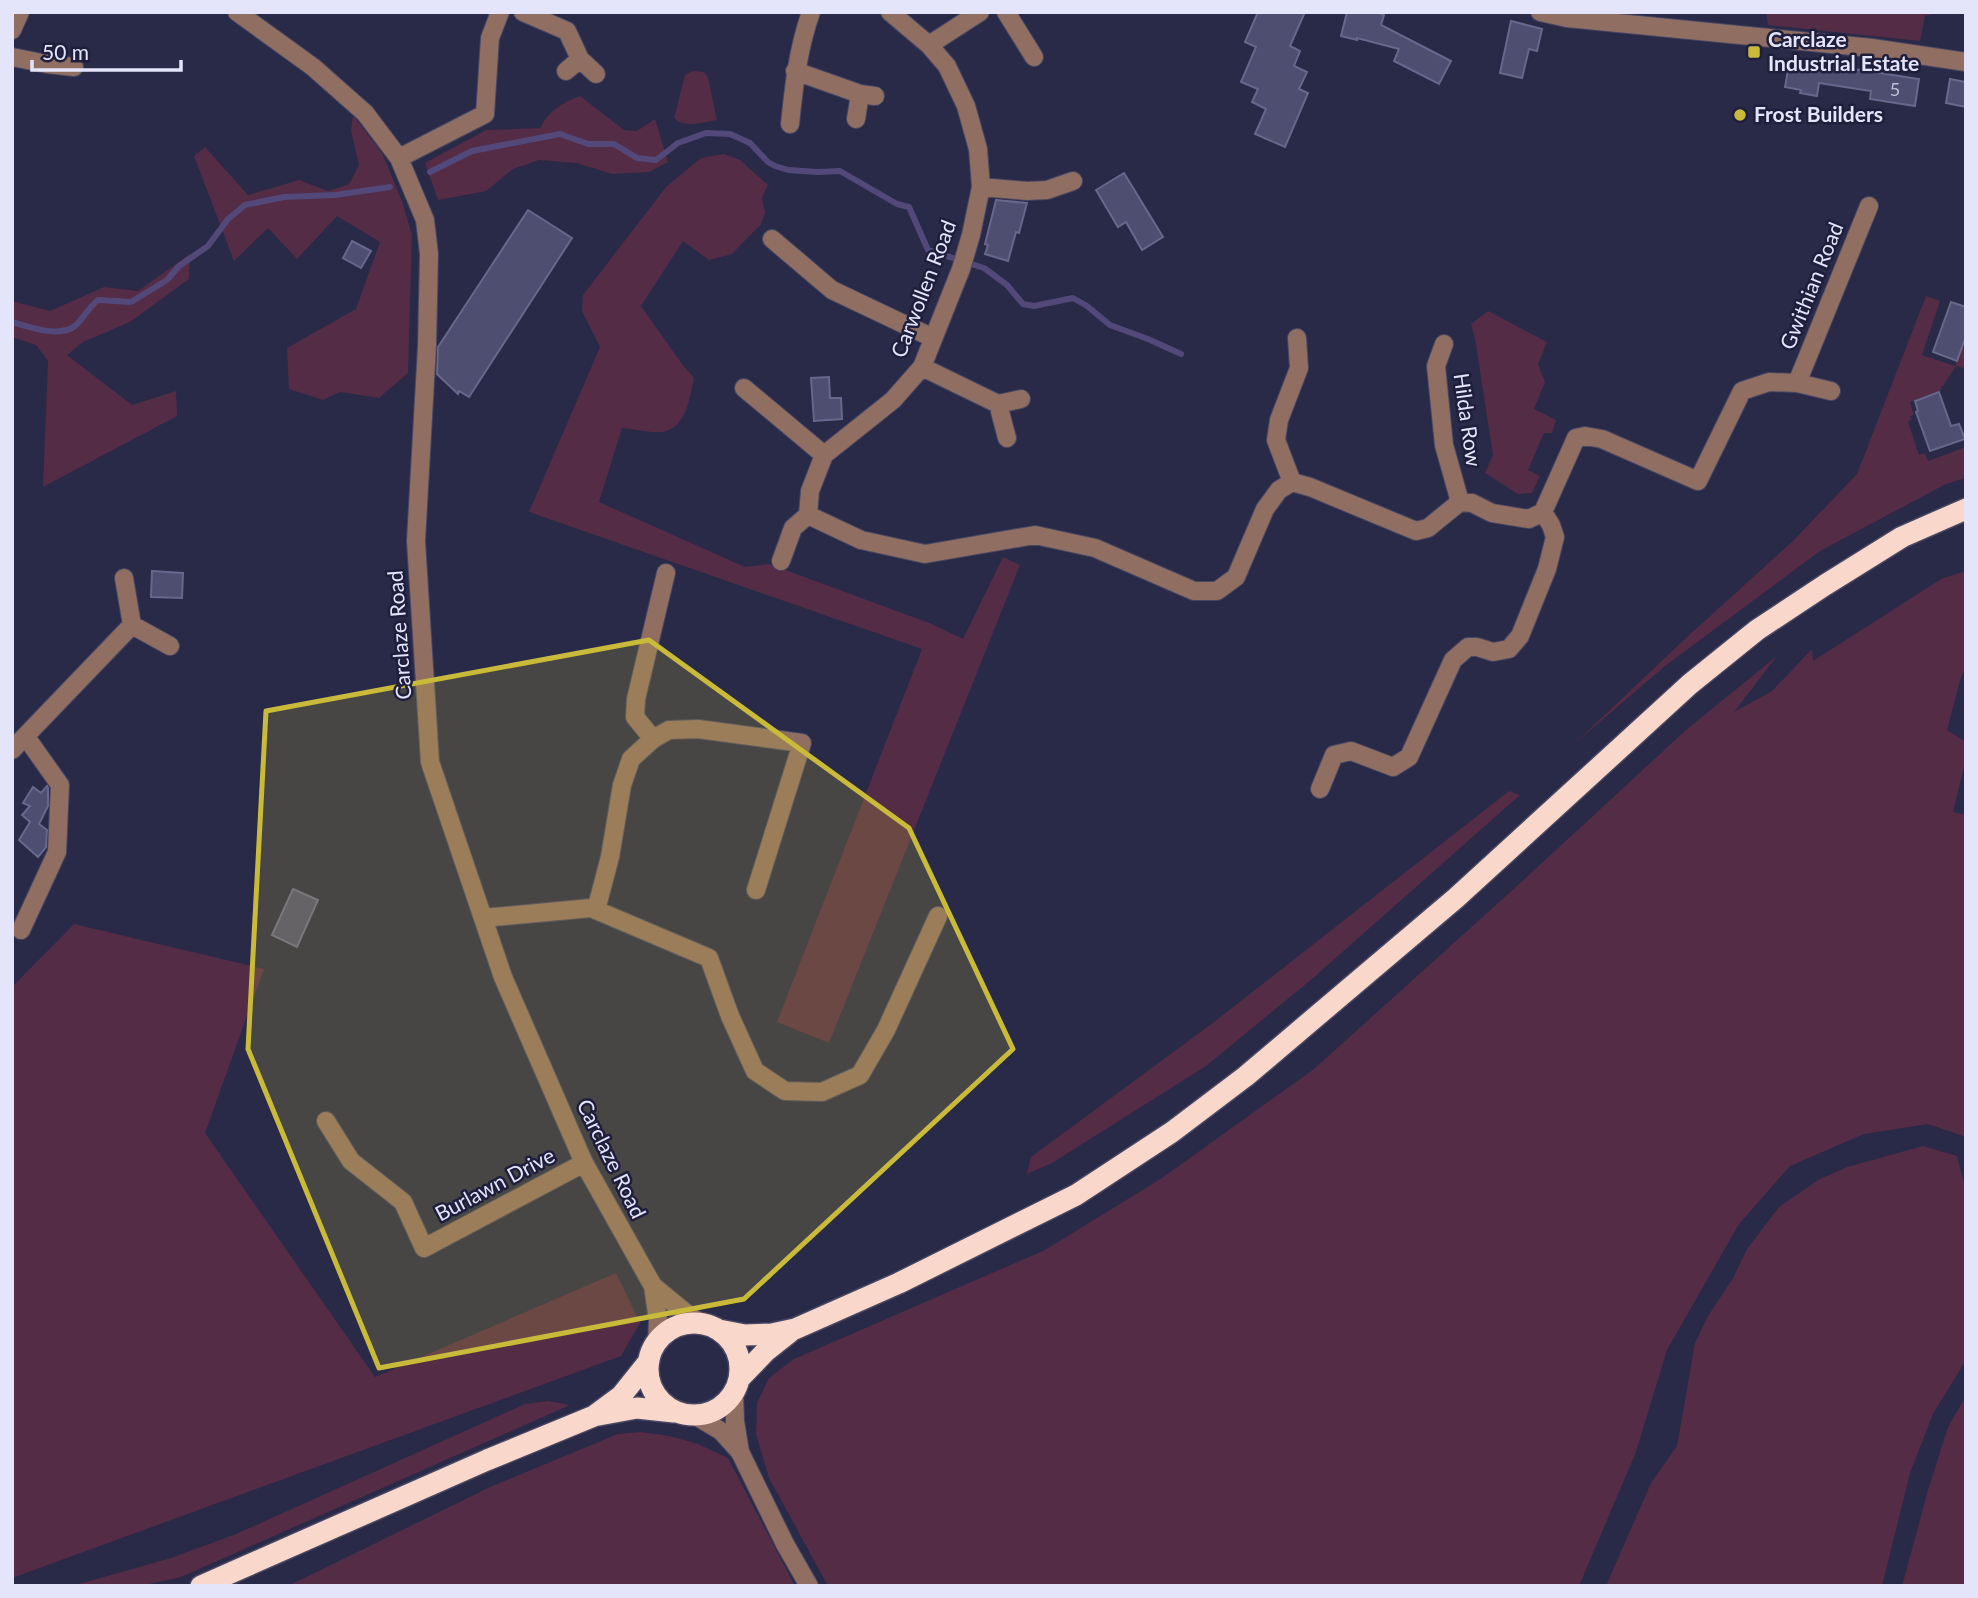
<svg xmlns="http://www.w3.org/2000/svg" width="1978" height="1598" viewBox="0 0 1978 1598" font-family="Lato,sans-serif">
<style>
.green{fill:#542c45}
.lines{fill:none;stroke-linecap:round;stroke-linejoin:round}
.stream{stroke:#52497a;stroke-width:6}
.building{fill:#4d4e70;stroke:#66688c;stroke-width:2}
.minor-casing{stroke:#474764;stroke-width:20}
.highway-casing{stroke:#474764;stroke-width:24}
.minor{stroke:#906e61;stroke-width:18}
.highway{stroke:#f9d7ca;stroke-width:21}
.marked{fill:#c9ba3a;fill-opacity:0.2;stroke:#c9ba3a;stroke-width:5;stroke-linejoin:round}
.poi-dot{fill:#c9ba3a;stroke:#1f1f3d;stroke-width:2.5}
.labels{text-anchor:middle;stroke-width:5;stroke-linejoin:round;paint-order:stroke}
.number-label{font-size:18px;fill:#bebfd8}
.poi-label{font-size:21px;font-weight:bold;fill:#e4e5fa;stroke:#1f1f3d;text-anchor:start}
.street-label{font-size:21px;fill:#e4e5fa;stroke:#1f1f3d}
</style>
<rect width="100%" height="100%" fill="#292948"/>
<!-- green -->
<path class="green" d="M1766,12H1940L1925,16L1920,41L1768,25Z
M693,71L704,72L708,77L717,120C704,122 685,129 674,118L685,75Z
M580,96L624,130L637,131L655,119L668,162L649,172L612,174L576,163L539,160L513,169L486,191L438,200L425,163L486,130L541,128C546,112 565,101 580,96Z
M353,115L382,153L402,201L412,235L408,373L379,398L340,392L323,400L289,389L287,348L356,309L380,242L337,216L297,259L268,228L234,261L194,156L205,147L248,195L299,180L328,191L349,184L359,165L351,131Z
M724,154L740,160L768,185L762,198L765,213L761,224L732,254L709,260L683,241L641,306L682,364L694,378C690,397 686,429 662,432C650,433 634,429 622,428L599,502L745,567L769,564L932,624L963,639L1003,557L1020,565L829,1043L777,1022L922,649L529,512L600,347L582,311L583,295L666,187L701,158Z
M190,254L189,279L130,322L83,342L67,355L132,405L176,391L177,416L43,487L48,361L36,345L12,337V301L50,311L104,287L138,291Z
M1926,296L1940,301L1922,355L1955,366L1962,347L1966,348V369L1956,366L1939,392L1910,402L1914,415L1910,416L1911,420L1908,422L1919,455L1925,453L1928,461L1966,447V478L1946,484L1820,551L1665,666L1574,744L1687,637L1794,540L1857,474Z
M1488,311L1547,342L1538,364L1545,382L1534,409L1556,420L1552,433H1544L1528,470L1540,476L1532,493L1518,494L1485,473L1493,455L1475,339L1471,324Z
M1966,571V668L1961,677L1947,730L1966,742V759L1953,812L1966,815V1137L1928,1124L1864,1134L1790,1166L1739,1224L1667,1350L1636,1452L1579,1586H828L769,1478L756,1434L757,1403L769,1378L794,1359L1045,1250L1162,1178L1314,1069L1518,885L1686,730L1777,656L1734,712L1772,691L1812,649L1813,661L1941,579Z
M1509,791L1520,795L1312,979L1206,1066L1052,1163L1027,1174L1031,1157L1214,1022Z
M74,924L264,969L205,1133L375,1377L616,1273L640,1323L621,1356L12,1578V987Z
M1923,1146L1957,1156L1966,1191V1360L1933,1414L1910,1473L1882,1586H1606L1651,1483L1677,1446L1695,1343L1708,1316L1733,1278L1747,1249L1779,1207L1818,1180L1847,1167Z
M1966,1396V1586H1902L1928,1490L1948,1427Z
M548,1401L570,1405L181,1577L140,1586H72L171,1558L236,1534L525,1404Z
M640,1432L670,1436L698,1444L728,1458L795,1586H288L490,1487L618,1434Z"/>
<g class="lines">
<!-- stream -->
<path class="stream" d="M430,172L472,151L560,134L588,144H614L637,158L656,160L678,143L706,133L730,134L750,143L768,162L775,166L788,170L818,172L840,171L897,204L909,207L928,250L984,268L1007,285L1023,304L1034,306L1073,298L1087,306L1110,325L1148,339L1181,354
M12,322C29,327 59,338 75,326C82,320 89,307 98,300L131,302L167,280L179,266L208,246L228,219L245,205L284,197L335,195L390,187"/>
</g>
<!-- building -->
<path class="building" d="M1258,12H1305L1290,46L1300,51L1294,66L1307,72L1299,89L1308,93L1285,147L1255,134L1266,109L1252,102L1258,89L1241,82L1256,47L1245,42Z
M1347,12H1376L1384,15L1381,25L1451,61L1439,84L1394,61L1399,49L1357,38V40L1341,36Z
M1511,21L1542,29L1537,51L1529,49L1522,78L1500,73Z
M1790,59L1919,79L1915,106L1870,99L1871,91L1819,83L1817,96L1800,93L1801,90L1785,87Z
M1950,79L1966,82V107L1946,103Z
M1124,173L1163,237L1142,250L1126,222L1118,227L1096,190Z
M996,200L1027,203L1019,233L1016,232L1008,261L985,254L988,245L985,244Z
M528,210L572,238L469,397L459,391L458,394L437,374L438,347Z
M352,241L371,251L361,268L343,258Z
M1951,302L1966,307V336L1957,361L1933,352Z
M829,377L830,398H841L842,419L814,421L811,378Z
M1939,392L1951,426L1959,424L1965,439L1930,451L1916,412L1918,411L1915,401Z
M152,571L183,573L182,598L151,597Z
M47,786L48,788V806L39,824L47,830L46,847L38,857L19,840L30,822L22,815L30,806L23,803L33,787L41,793Z
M293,889L318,900L297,947L272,935Z"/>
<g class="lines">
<!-- minor casing -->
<g class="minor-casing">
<path id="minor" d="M237,12L313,67L365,113L399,158L425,220L429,254L427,346L416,541L430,762L503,977L584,1163L653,1286L692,1318L705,1324
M523,12L567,31L580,59
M1006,12L1034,57
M1540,12L1567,18L1872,48L1966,62
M12,30L20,12
M929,45L980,12
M12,57L47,64L74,67
M566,71L580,59L596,74
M795,71L860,94L875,96
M856,119L860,94
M790,124C794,85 798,49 811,12
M399,158L485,114L490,38L500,12
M981,187L1027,191L1047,190L1073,181
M772,239L832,290L933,338
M1444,344L1436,366L1444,445L1460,502
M922,367L998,404
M1797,383L1869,206
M744,388L824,455
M1007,438L998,404L1021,399
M1292,482L1276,440L1279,420L1299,368L1297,338
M808,515L861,540L925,554L1035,535L1095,548L1194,591H1217L1236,577L1265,509L1279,490L1292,482L1310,487L1416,531L1428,528L1460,502L1472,503L1492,513L1529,519L1543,512L1576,438L1585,436L1602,439L1698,481L1742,391L1769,382L1797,383L1831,391
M781,561L793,528L808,515L810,491L824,455L893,400L922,367L961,269L971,235L981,187L978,149L966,106L947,66L929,45L890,12
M132,625L170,646
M653,739L635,717L636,699L666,573
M12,750L132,625L124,578
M1320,789L1334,755L1351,751L1393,767L1409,757L1453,660L1468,647H1477L1493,652L1509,649L1520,636L1547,569L1555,537L1551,525L1543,512
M596,910L610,857L622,785L631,759L653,739L669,730L698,729L802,743L756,890
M483,918L591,908L709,958L730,1016L755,1071L785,1091L822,1092L860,1075L886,1030L938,916
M21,930L57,852L60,785L26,737
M326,1121L351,1161L403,1202L424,1248L584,1163
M653,1286L658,1320L657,1343
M734,1392L735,1421L740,1452
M694,1415L721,1431L740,1452L785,1544L809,1586"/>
</g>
<!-- highway casing -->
<g class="highway-casing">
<path id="highway" d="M648 1369a46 46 0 1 1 92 0a46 46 0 1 1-92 0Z
M719,1330L745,1335L772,1334L795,1329L899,1283L1076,1195L1172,1132L1246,1076L1456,898L1690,684L1757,630L1825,585L1902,537L1966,509
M739,1379L766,1351L790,1332
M599,1415L637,1408L674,1412
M201,1586L487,1460L594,1416L621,1396L649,1361"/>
</g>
<!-- minor -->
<use href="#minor" class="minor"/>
<!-- highway -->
<use href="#highway" class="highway"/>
</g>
<!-- marked area -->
<path class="marked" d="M649,640L909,828L1013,1049L744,1299L379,1368L248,1049L266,711Z"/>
<!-- markers -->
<g class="poi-dot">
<rect x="1747" y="45" width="14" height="14" rx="3.5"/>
<circle cx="1740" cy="115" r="7"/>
</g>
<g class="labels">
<!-- number labels -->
<g class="number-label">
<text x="1895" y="96">5</text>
</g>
<!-- poi labels -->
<g class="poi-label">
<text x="1768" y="47">Carclaze<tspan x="1768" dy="24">Industrial Estate</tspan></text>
<text x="1754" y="122">Frost Builders</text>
</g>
<!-- street labels -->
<g class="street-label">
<text transform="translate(1812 286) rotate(-68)" y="7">Gwithian Road</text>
<text transform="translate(924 289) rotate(-69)" y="7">Carwollen Road</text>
<text transform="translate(1467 420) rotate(82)" y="7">Hilda Row</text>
<text transform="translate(400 635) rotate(-94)" y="7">Carclaze Road</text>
<text transform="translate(611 1159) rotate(64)" y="7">Carclaze Road</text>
<text transform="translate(495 1185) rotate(-28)" y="7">Burlawn Drive</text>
</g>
</g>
<!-- border -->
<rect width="1978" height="1598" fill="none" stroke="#e4e5fa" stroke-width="28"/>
<!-- scale -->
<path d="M32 60v10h149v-10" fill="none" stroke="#e4e5fa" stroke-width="3.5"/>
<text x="42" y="60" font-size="21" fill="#e4e5fa" stroke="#1f1f3d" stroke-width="5" paint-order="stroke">50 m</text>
</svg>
